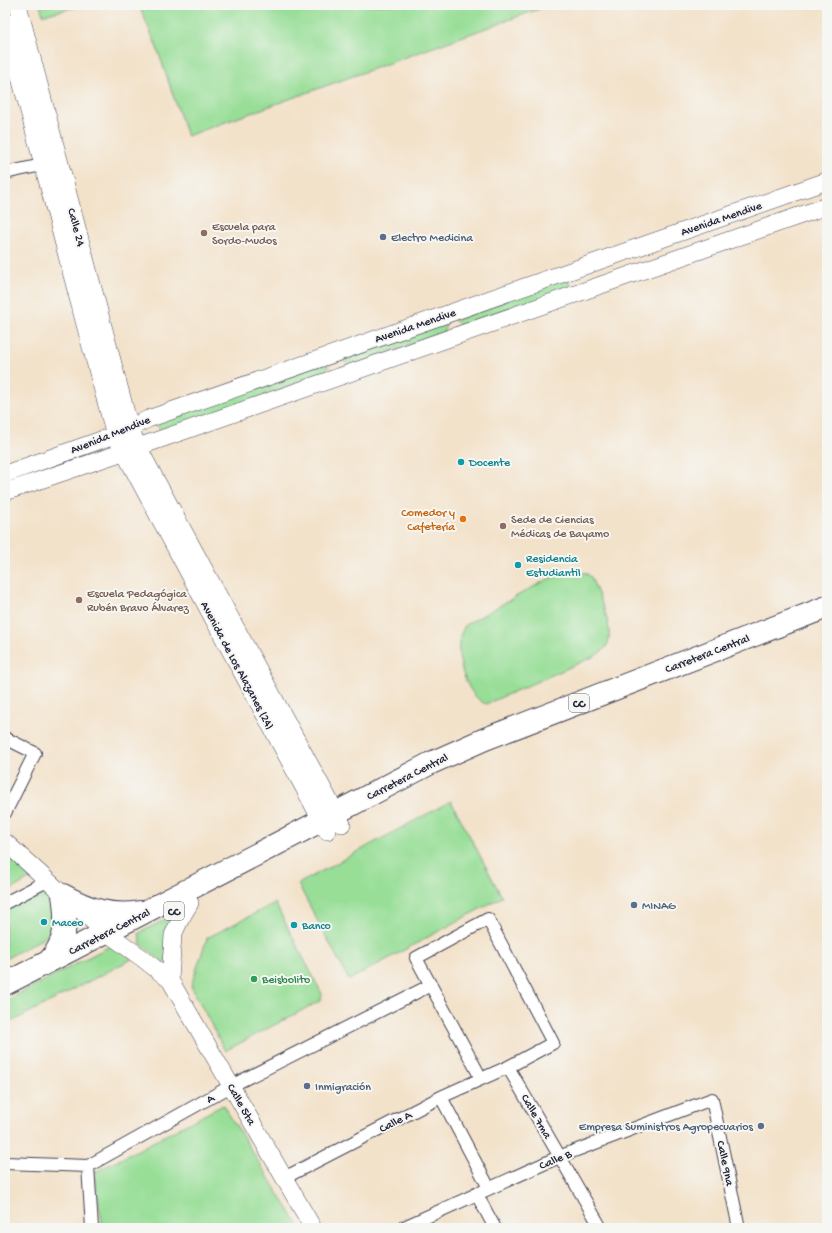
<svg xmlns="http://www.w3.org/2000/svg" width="832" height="1233" viewBox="0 0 832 1233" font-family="'Gochi Hand',sans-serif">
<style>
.green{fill:#98de97;stroke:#5d8069}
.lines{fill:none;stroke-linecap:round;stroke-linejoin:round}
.street-casing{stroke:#413f50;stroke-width:14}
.secondary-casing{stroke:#413f50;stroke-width:18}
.highway-casing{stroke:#413f50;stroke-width:24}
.street{stroke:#fff;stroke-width:12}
.secondary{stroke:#fff;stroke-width:17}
.highway{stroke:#fff;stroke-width:22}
.education-dot{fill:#8d6e63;stroke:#f6f6f2;stroke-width:1.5}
.service-dot{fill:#5c6f8a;stroke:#f6f6f2;stroke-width:1.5}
.culture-dot{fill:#0f9aa8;stroke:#f6f6f2;stroke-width:1.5}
.food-dot{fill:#e8710a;stroke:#f6f6f2;stroke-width:1.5}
.leisure-dot{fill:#2e9e5b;stroke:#f6f6f2;stroke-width:1.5}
.labels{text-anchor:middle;stroke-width:4;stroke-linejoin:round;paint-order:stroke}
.shield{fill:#f6f6f2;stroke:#626272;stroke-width:1}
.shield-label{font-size:11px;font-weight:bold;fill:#22223b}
.street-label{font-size:12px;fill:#22223b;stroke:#f6f6f2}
.education-label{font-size:12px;fill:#785e54;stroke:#f6f6f2;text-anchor:start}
.service-label{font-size:12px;fill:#4e5e75;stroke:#f6f6f2;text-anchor:start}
.culture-label{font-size:12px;fill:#0d838f;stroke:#f6f6f2;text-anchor:start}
.food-label{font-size:12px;fill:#c56008;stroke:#f6f6f2;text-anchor:end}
.leisure-label{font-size:12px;fill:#27864d;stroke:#f6f6f2;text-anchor:start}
</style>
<rect width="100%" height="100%" fill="#f6f6f2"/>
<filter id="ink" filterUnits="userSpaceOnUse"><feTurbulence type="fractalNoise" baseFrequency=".025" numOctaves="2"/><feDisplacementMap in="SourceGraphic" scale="8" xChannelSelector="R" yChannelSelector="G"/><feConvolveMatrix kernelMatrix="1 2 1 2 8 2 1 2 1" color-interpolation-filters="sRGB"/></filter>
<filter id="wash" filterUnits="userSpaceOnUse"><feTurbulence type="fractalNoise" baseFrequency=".012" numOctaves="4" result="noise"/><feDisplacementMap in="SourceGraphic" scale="16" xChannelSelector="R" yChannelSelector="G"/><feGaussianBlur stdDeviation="0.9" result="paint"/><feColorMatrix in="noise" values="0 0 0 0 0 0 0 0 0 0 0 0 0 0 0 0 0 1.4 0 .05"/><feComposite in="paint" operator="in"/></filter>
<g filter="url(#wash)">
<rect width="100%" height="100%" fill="#f3e2ca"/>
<!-- green -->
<path class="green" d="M40,5H85L43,15Z
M139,5H550L187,136L156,45Z
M561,278L571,282L568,290L462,326L454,320Z
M440,318L446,324L444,333L350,365L342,360Z
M317,362L329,366L324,374L163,433L158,428L159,422Z
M564,572L586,573L591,577C597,593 614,625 608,643C606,649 600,652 595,656L486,704C465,696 454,653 461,634C462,631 464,628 465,625L542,582Z
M451,801L502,897L349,980L298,884Z
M5,850L31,878L5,893Z
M41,892L54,899L60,915L54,929L49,935L5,959V910Z
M275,903L322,994L321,1000L318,1002L225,1051L191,986L207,938Z
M176,914L165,964L141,944L139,933Z
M110,946L117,947L132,959L5,1025V1001Z
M223,1105L300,1228H103L94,1173Z"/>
</g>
<g filter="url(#ink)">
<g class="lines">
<!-- street casing -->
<g class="street-casing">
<path id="street" d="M5,173L51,163
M5,738L35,753L5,813
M5,903L47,881
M508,1067L601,1228
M441,1097L489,1188
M5,1163L88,1166L231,1086L431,985
M88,1166L92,1228
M284,1178L441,1097L508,1067L553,1043L488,919L416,958L481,1078
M476,1193L495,1228
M402,1228L561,1156L712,1099L739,1228"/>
</g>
<!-- secondary casing -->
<g class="secondary-casing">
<path id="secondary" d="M18,5L130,428L138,447L342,824
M5,20L88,336L115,435L327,831
M5,474L115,435L148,419L827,181
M5,492L138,447L827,206
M5,842L99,927L142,958L170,980L313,1228
M170,980L173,935L180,920L190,903"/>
</g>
<!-- highway casing -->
<g class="highway-casing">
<path id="highway" d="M63,895C88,909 111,917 140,912
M48,962C67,942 67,921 63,895
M5,984L271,847L431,763L485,739L827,607"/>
</g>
<!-- street -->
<use href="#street" class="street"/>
<!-- secondary -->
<use href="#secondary" class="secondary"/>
<!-- highway -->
<use href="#highway" class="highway"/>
</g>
</g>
<!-- markers -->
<g class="education-dot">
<circle cx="204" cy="233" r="4"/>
<circle cx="503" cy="526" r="4"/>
<circle cx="79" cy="600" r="4"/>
</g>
<g class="service-dot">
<circle cx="383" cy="237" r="4"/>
<circle cx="634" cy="905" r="4"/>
<circle cx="307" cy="1086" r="4"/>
<circle cx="761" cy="1126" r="4"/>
</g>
<g class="culture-dot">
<circle cx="461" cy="462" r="4"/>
<circle cx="518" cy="565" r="4"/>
<circle cx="44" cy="922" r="4"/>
<circle cx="294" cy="925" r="4"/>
</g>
<circle class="food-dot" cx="463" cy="519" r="4"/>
<circle class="leisure-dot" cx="254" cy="979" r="4"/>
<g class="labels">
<!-- shield labels -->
<g class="shield">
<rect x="569" y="694" width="20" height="18" rx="3"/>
<rect x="164" y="902" width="20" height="18" rx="3"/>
</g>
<g class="shield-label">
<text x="579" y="707">CC</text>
<text x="174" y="915">CC</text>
</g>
<!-- street labels -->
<g class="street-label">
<text transform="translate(721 218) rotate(-19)" y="4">Avenida Mendive</text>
<text transform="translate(77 227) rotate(75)" y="4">Calle 24</text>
<text transform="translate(415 325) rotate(-19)" y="4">Avenida Mendive</text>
<text transform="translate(110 434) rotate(-22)" y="4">Avenida Mendive</text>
<text transform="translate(707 653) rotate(-21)" y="4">Carretera Central</text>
<text transform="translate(238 665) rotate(62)" y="4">Avenida de Los Alazanes (24)</text>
<text transform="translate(407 776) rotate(-27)" y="4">Carretera Central</text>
<text transform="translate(109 931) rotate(-27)" y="4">Carretera Central</text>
<text transform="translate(210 1098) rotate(-29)" y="4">A</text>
<text transform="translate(242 1104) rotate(60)" y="4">Calle 5ta</text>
<text transform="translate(537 1116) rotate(60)" y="4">Calle 7ma</text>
<text transform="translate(395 1121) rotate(-27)" y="4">Calle A</text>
<text transform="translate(555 1159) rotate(-23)" y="4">Calle B</text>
<text transform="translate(726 1163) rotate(78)" y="4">Calle 9na</text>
</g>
<!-- education labels -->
<g class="education-label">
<text x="212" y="230">Escuela para<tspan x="212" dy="14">Sordo-Mudos</tspan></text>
<text x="511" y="523">Sede de Ciencias<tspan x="511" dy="14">Médicas de Bayamo</tspan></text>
<text x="87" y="597">Escuela Pedagógica<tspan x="87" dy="14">Rubén Bravo Álvarez</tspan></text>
</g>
<!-- service labels -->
<g class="service-label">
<text x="391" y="241">Electro Medicina</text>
<text x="642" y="909">MINAG</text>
<text x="315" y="1090">Inmigración</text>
<text x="753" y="1130" text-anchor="end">Empresa Suministros Agropecuarios</text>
</g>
<!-- culture labels -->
<g class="culture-label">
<text x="469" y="466">Docente</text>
<text x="526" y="562">Residencia<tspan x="526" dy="14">Estudiantil</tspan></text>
<text x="52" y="926">Maceo</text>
<text x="302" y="929">Banco</text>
</g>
<!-- food labels -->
<g class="food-label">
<text x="455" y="516">Comedor y<tspan x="455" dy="14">Cafetería</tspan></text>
</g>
<!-- leisure labels -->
<g class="leisure-label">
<text x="262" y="983">Beisbolito</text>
</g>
</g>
<!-- margin -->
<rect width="832" height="1233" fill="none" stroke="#f6f6f2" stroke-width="20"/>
</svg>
